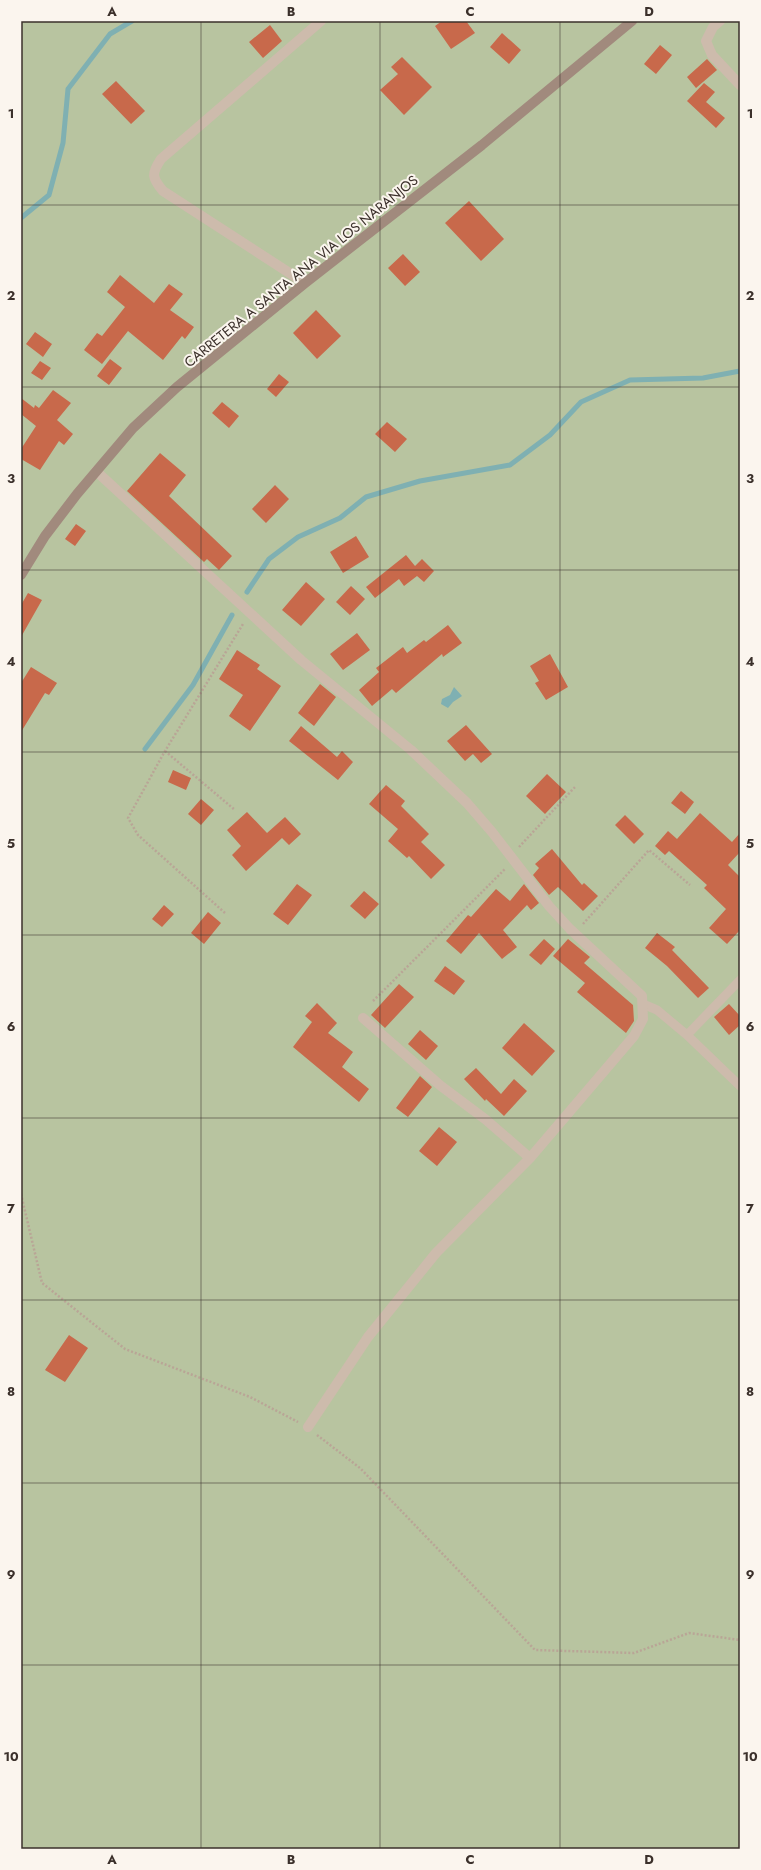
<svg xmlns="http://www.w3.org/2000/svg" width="761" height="1870" viewBox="0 0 761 1870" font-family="Jost,sans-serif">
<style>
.green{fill:#b8c4a0}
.water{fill:#7fb0b2}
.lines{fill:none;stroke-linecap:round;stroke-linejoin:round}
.stream{stroke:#7fb0b2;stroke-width:5}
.building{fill:#c8694b}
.path{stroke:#b9a596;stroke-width:2.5;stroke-dasharray:2 2;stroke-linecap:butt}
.service{stroke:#cdbbac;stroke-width:9}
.minor{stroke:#cdbbac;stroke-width:10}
.secondary{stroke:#a18a7d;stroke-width:10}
.grid{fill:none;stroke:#3b302b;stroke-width:1;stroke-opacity:0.55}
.labels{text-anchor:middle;stroke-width:4;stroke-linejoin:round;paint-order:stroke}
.street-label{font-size:14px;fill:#3b302b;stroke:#fbf5ee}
.neatline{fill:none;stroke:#3b302b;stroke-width:1.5}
.grid-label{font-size:13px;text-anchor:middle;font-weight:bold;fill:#3b302b}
</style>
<rect width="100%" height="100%" fill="#f4ebe1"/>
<!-- green -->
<path class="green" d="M21,21H740V1849H21Z"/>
<!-- water -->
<path class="water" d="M454,687L462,696L453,702L448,708L441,704L442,699L450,695Z"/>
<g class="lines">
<!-- stream -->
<path class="stream" d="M21,218L49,195L63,143L68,89L110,34L132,21
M247,592L269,559L298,537L340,518L366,497L420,481L510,465L550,435L581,402L630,380L703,378L740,371
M145,749L193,685L232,615"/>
</g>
<!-- building -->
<path class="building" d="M442,21H466L475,33L451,49L435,26Z
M270,25L282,41L263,58L249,42Z
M502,33L521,50L509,64L490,47Z
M660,45L672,55L656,74L644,64Z
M402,57L432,87L404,115L380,90L398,74L391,67Z
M707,59L717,70L696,88L687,77Z
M116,81L145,111L131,124L102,94Z
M704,83L715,92L706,102L725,118L716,128L687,101Z
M469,201L504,239L481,261L445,223Z
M403,254L420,272L405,286L388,268Z
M120,275L154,303L169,284L183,294L170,310L194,327L185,339L182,336L163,360L128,331L102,364L84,350L97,333L102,336L125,307L107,292Z
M316,310L341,336L317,359L293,333Z
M35,332L52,344L43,357L26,344Z
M110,359L122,368L109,385L97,376Z
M40,361L51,368L42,380L31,373Z
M279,374L289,382L276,397L267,389Z
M53,390L71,403L57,420L73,434L64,445L59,441L40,470L21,459V449L36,426L21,414V398L34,408L35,405L39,408Z
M222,402L239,416L229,428L212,413Z
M387,422L407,439L395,452L375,434Z
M160,453L186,475L169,496L232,556L219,570L207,559L204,562L127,491Z
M275,485L289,499L266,523L252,509Z
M76,524L86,531L75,546L65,539Z
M356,536L369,557L343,573L330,552Z
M406,555L415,566L422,559L434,571L424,582L417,576L404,586L399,579L375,598L366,587Z
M306,582L325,599L301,626L282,610Z
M351,586L365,599L350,615L336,602Z
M28,593L42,600L21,637V605Z
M448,625L462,643L443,657L442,654L396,693L392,689L372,706L359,690L379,672L376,668L403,647L407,653L424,640L426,642Z
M357,633L370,650L343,670L330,654Z
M237,650L260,665L257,669L281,686L250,731L229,716L243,695L219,679Z
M550,654L568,687L546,700L535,683L539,681L530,666Z
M31,667L57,683L49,695L45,693L21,732V683Z
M320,684L336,697L314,726L298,713Z
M466,725L492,754L481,763L473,754L465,761L447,741Z
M301,726L337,757L342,751L353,762L338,780L289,741Z
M173,770L191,778L186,790L168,782Z
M547,774L566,792L545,814L526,796Z
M386,785L405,801L401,806L429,834L421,842L445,865L431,879L409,856L407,858L388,841L398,829L369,804Z
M681,791L694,802L685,814L671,803Z
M201,799L214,810L201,825L188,814Z
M247,812L267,833L285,817L301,834L289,845L282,838L246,871L232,855L241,846L227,830Z
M700,813L732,842L740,833V852L728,865L740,877V930L727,944L709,928L726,909L704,888L707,885L669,851L665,855L655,846L668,831L677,839Z
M625,815L644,834L634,844L615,825Z
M552,849L582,885L584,883L598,896L583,911L558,887L549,895L533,875L539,868L535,864Z
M297,884L312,895L288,925L273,914Z
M524,884L539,903L531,910L527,905L503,930L517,947L502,959L479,933L461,954L446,941L468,915L471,917L496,889L510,901Z
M364,891L379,904L365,919L350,906Z
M164,905L174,914L162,927L152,919Z
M208,912L221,923L204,944L191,933Z
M657,933L675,947L672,950L709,988L698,998L667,966L645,948Z
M544,939L555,949L541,965L529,955Z
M568,939L590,957L584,963L633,1005L634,1021L626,1033L577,992L585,983L553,956Z
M445,966L465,981L454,995L434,981Z
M399,984L414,997L385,1028L371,1015Z
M317,1003L337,1023L328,1033L353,1052L342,1067L369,1089L359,1102L293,1047L312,1022L305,1016Z
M729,1004L740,1016V1025L729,1035L714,1017Z
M524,1023L555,1051L532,1076L502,1048Z
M420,1030L438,1046L426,1060L408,1044Z
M476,1068L501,1094L514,1079L527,1091L504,1116L486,1099L485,1101L464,1079Z
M420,1076L432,1087L408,1117L396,1108Z
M439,1127L457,1142L437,1166L419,1151Z
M69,1335L88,1348L65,1382L45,1370Z"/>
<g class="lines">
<!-- path -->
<path class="path" d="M165,751L235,810
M519,847L575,787
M225,913L138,835L128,818L165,751L243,624
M583,924L649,850L690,885
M373,1001L505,869
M21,1194L42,1283L125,1349L250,1397L298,1422
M317,1435L360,1468L535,1650L634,1653L689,1633L740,1640"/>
<!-- service -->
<path class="service" d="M643,1004L657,1010L687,1035L740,980
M687,1035L740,1086"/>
<!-- minor -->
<path class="minor" d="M720,21L713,27L706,41L712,55L740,85
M305,283L163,191C152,178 151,174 161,159L321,21
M96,471L301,660L411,750L467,803L492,832L549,906L570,929L642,996L643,1019L634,1036L530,1158L436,1253L368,1337L308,1427
M363,1018L441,1086L485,1119L530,1158"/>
<!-- secondary -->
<path class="secondary" d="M21,575L45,536L77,494L133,428L177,387L305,283L482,145L632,21"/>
</g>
<!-- grid -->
<path class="grid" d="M201,21V1849M380,21V1849M560,21V1849M21,205H740M21,387H740M21,570H740M21,752H740M21,935H740M21,1118H740M21,1300H740M21,1483H740M21,1665H740"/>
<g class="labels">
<!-- street labels -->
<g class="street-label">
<text transform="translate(301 271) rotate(-39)" y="5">CARRETERA A SANTA ANA VIA LOS NARANJOS</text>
</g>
</g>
<!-- border -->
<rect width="761" height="1870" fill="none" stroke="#fbf5ee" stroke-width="44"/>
<rect x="22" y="22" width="717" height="1826" class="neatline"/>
<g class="grid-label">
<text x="112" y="16">A</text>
<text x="291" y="16">B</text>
<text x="470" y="16">C</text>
<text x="649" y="16">D</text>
<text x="11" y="118">1</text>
<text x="750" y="118">1</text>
<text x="11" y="300">2</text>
<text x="750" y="300">2</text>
<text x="11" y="483">3</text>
<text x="750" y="483">3</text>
<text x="11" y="666">4</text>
<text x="750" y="666">4</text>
<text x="11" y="848">5</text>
<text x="750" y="848">5</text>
<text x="11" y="1031">6</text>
<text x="750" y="1031">6</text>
<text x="11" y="1213">7</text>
<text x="750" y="1213">7</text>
<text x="11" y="1396">8</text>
<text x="750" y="1396">8</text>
<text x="11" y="1579">9</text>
<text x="750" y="1579">9</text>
<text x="11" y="1761">10</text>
<text x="750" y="1761">10</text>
<text x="112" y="1864">A</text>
<text x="291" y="1864">B</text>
<text x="470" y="1864">C</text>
<text x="649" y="1864">D</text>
</g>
</svg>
